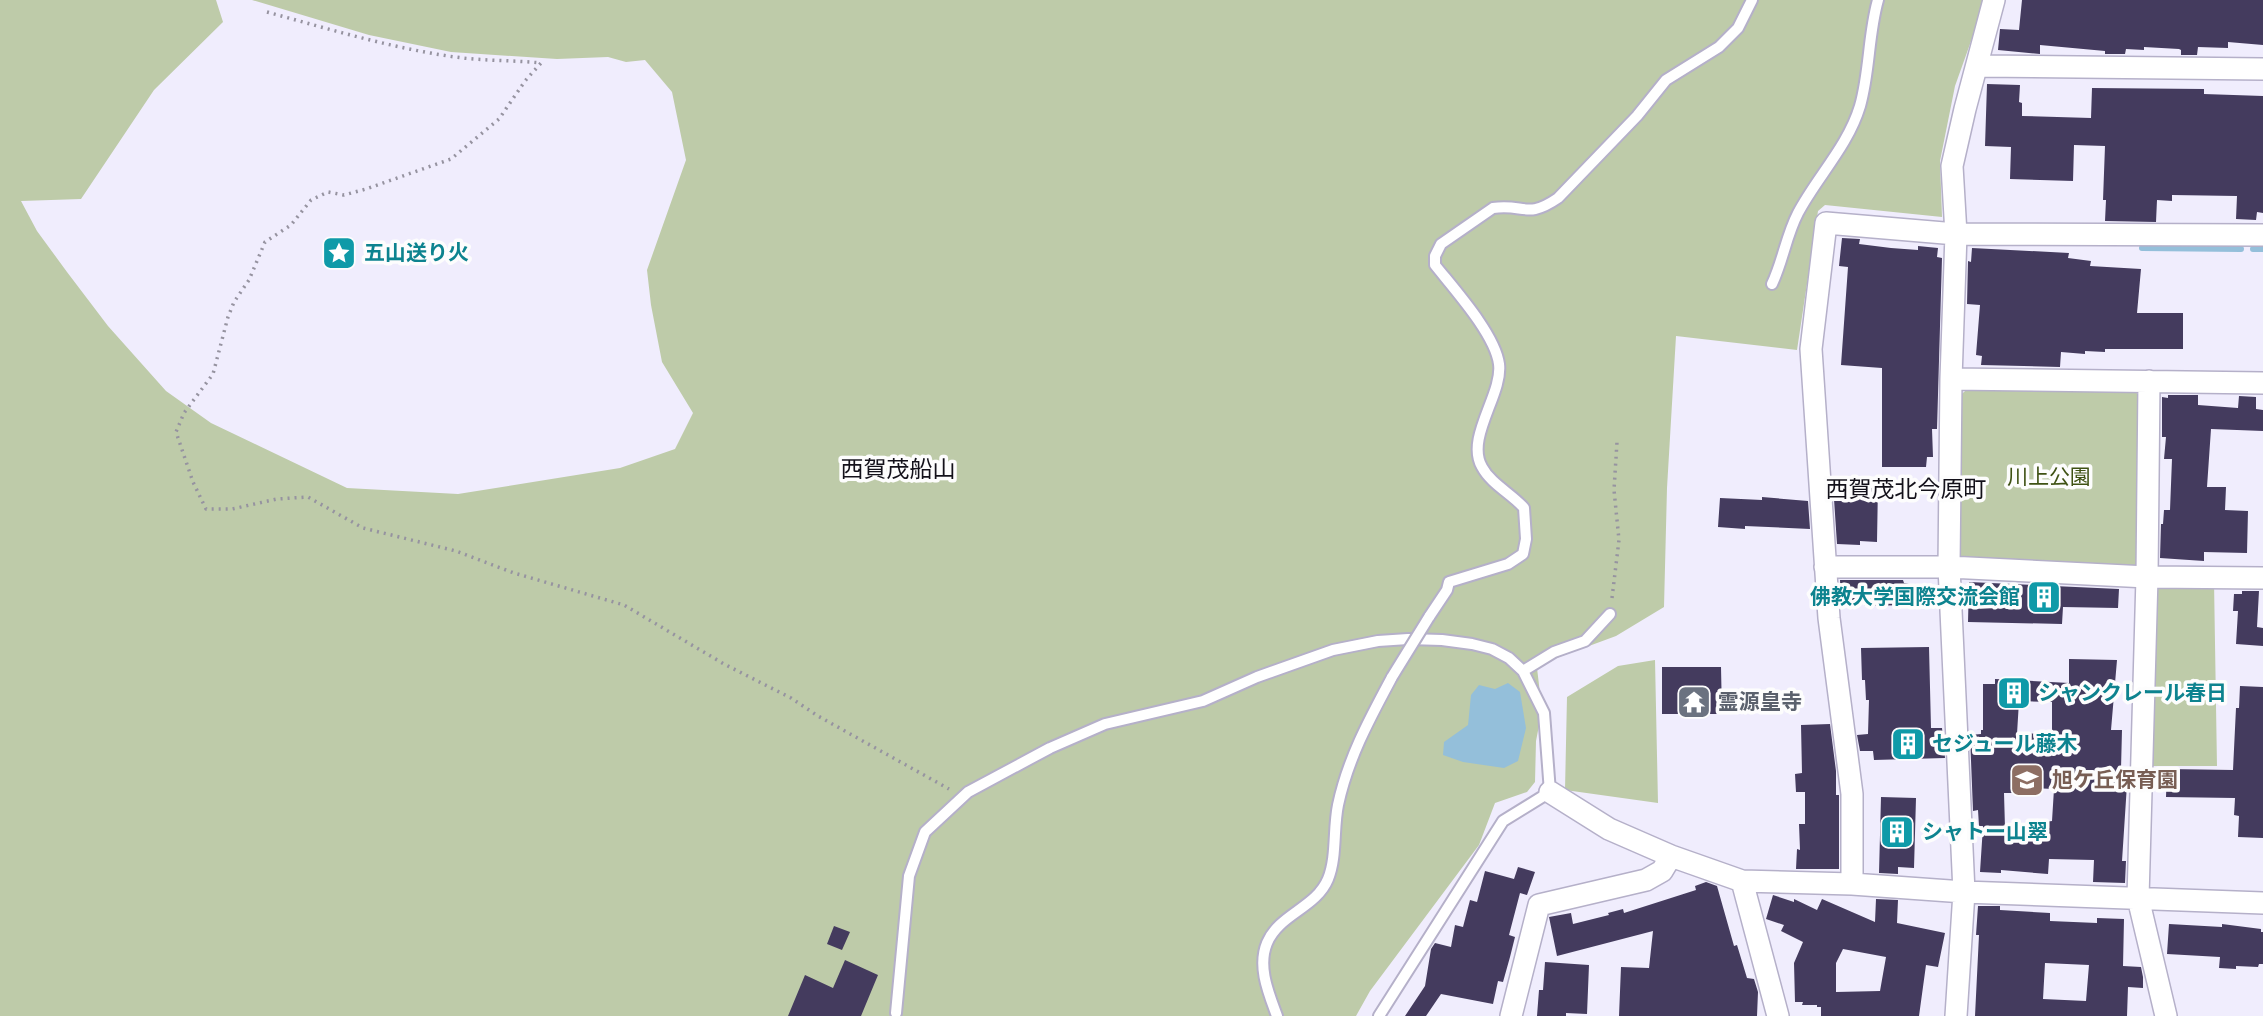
<svg xmlns="http://www.w3.org/2000/svg" width="2263" height="1016" viewBox="0 0 2263 1016" font-family="'Nunito Sans','Noto Sans JP',sans-serif">
<style>
.green{fill:#becba9}
.water{fill:#94bfda}
.lines{fill:none;stroke-linecap:round;stroke-linejoin:round}
.stream{stroke:#94bfda;stroke-width:6}
.building{fill:#443b5e;fill-rule:evenodd}
.lane-casing{stroke:#b5b0c9;stroke-width:14}
.street-casing{stroke:#b5b0c9;stroke-width:24}
.path{stroke:#9693a0;stroke-width:3.5;stroke-dasharray:2 5;stroke-linecap:butt}
.lane{stroke:#fff;stroke-width:10}
.street{stroke:#fff;stroke-width:21}
.lane-bridge-casing{stroke:#b5b0c9;stroke-width:14;stroke-linecap:butt}
.lane-bridge{stroke:#fff;stroke-width:10}
.labels{text-anchor:middle;stroke-width:7;stroke-linejoin:round;paint-order:stroke}
.culture-label{font-size:21px;font-weight:bold;fill:#0d838f;stroke:#fdfdfd;text-anchor:start}
.park-label{font-size:21px;fill:#3f5214;stroke:#fdfdfd}
.worship-label{font-size:21px;font-weight:bold;fill:#5b616d;stroke:#fdfdfd;text-anchor:start}
.education-label{font-size:21px;font-weight:bold;fill:#785e54;stroke:#fdfdfd;text-anchor:start}
.neighbourhood-label{font-size:23px;fill:#13111a;stroke:#fdfdfd}
</style>
<rect width="100%" height="100%" fill="#f0edfd"/>
<!-- green -->
<path class="green" d="M0,0H216L223,22L154,90L81,199L21,201L37,231L67,272L108,326L166,391L211,423L347,488L458,494L620,468L675,449L693,413L662,362L651,305L647,270L686,160L672,92L645,60L626,62L608,57L557,59L451,52L369,35L252,0H1983L1975,30L1955,86L1940,161L1942,217L1825,205L1818,211L1797,350L1676,336L1667,488L1664,607L1616,636L1551,660L1537,668L1542,710L1536,741L1535,782L1527,792L1495,803L1479,845L1370,991L1356,1016H0Z
M1971,386L2133,389L2142,399L2139,560L2132,569L1967,563L1956,554L1957,398Z
M2150,580L2214,581L2217,766H2146Z
M1655,660L1658,803L1565,790L1567,697L1618,666Z"/>
<!-- water -->
<path class="water" d="M1508,683L1520,692L1526,728L1518,761L1504,768L1463,762L1443,755L1444,742L1468,725L1471,695L1479,685L1495,689Z"/>
<g class="lines">
<!-- stream -->
<path class="stream" d="M2142,248L2241,249
M2253,249H2263"/>
</g>
<!-- building -->
<path class="building" d="M2022,0H2263V45L2228,42V48L2198,47L2197,55H2181V50L2179,49L2144,47V50L2126,49L2125,54H2105V51L2040,45V54L1998,50L2000,29L2019,30Z
M1987,84L2020,85L2019,102L2022,103V116L2091,118L2092,88L2204,89V94L2263,96V213L2257,212L2256,220L2236,219L2237,196L2172,195V201L2157,200L2156,222L2105,221L2106,200H2103L2105,146L2074,145L2073,181L2010,179L2011,147L1985,146Z
M1842,238L1860,239L1859,244L1891,248L1918,250V246L1938,248L1937,257L1942,258L1937,429H1932L1933,457H1927L1926,467H1882V368L1841,365L1848,267L1839,266Z
M1972,248L2069,253L2068,258L2091,261L2090,266L2141,269L2137,313H2183V349H2105V352L2085,351V354L2061,352L2060,367L1981,365L1982,356L1976,355L1980,305L1967,304L1968,261L1971,262Z
M2168,395H2198V405L2238,408L2239,396L2256,397V409L2263,410V431L2211,429L2207,487H2226L2225,510L2248,511L2247,553L2204,552V561L2160,558L2161,524H2163L2164,510H2170L2172,459H2164L2166,437H2162V397L2168,398Z
M1833,484H1878L1877,542L1860,541V545L1837,544Z
M1762,497L1808,501L1810,529L1745,526V529L1718,527L1720,498L1762,500Z
M1840,580H1903L1904,583L1909,584V605L1864,606V601H1841Z
M1969,582L2119,589L2118,608L2063,607L2062,624L1968,622Z
M2242,591H2259L2257,627L2263,628V646L2236,644L2238,611H2233L2234,594H2242Z
M1929,647L1931,728H1942L1945,758L1874,760L1873,751H1860L1857,735L1868,734L1869,700H1866L1865,680H1862L1861,648Z
M2069,659L2117,660L2111,730H2122L2121,769H2128L2122,861H2126L2125,883L2093,882L2094,860L2049,859L2048,874L2001,870V873L1980,872L1983,826H1979L1978,810L1973,811L1970,735L1981,734V730H1983V684H1995V679L2069,683ZM2019,701L2052,702V733L2017,734ZM2032,788L2054,789L2052,821L2005,828L2004,793H2022Z
M1662,667H1721L1722,714H1662Z
M2240,686L2263,687V838L2238,837L2239,816L2234,815L2235,798L2166,797L2167,769L2233,770L2236,708H2239Z
M1830,724L1836,771V795H1839V869H1796L1797,849L1800,850L1799,824H1805V792H1796L1795,774L1802,773L1801,725Z
M1881,797L1916,798L1914,868L1898,867V874L1879,873Z
M1518,867L1535,872L1527,895L1520,893L1509,935L1515,937L1510,957L1503,982L1498,981L1493,1004L1441,994L1426,1016H1405L1425,986L1431,949L1435,943L1451,947L1455,925L1463,927L1470,900L1477,902L1485,871L1514,879Z
M1706,882L1717,886L1734,946L1737,945L1747,978L1754,979L1758,992L1757,1016H1619L1621,967L1649,968L1653,931L1557,956L1549,917L1571,913L1573,924L1609,915L1608,913L1623,909L1624,913L1696,890L1695,886Z
M1773,895L1794,902V899L1817,910L1822,899L1875,922L1876,899L1898,900L1897,923L1945,933L1938,967L1926,965L1919,1016H1821V1007H1817V1005H1802L1803,1002H1795L1794,963L1803,942L1781,931L1784,925L1766,919ZM1843,949L1886,957L1880,991L1836,992V963Z
M1978,906H2000V910L2050,913V921L2097,923V918L2124,919L2123,966L2141,967L2143,977V988L2128,987L2127,1016H1975L1979,935H1976ZM2045,963L2089,965L2086,1001L2043,999Z
M2169,924L2222,927V924L2261,929V932H2263V964H2259L2258,967L2236,966V969L2219,968L2220,957L2167,954Z
M834,926L850,932L842,950L827,944Z
M845,960L878,975L861,1016H788L805,975L833,988Z
M1545,962L1589,965L1587,1014L1566,1013V1016H1537L1539,990H1543Z"/>
<g class="lines">
<!-- lane casing -->
<g class="lane-casing">
<path id="lane" d="M1772,284C1783,261 1786,236 1798,213C1817,177 1848,146 1860,106C1870,71 1868,35 1878,0
M1429,617L1447,590L1449,582L1508,564L1523,554L1526,539L1524,508C1512,494 1491,484 1482,467C1465,438 1503,394 1499,364C1495,334 1454,289 1435,265V256L1441,244L1493,208C1524,203 1526,220 1558,198L1637,116L1666,80L1719,47L1738,28L1752,0
M1523,671L1554,652L1585,641L1610,614
M896,1013L909,876L925,832L968,792L1050,748L1105,724L1203,701L1257,677L1333,650L1378,641L1408,639L1442,640L1472,644L1492,649L1509,658L1523,671L1544,713L1550,792L1503,821L1379,1016
M1277,1016C1269,994 1257,967 1267,943C1279,914 1316,908 1328,879C1337,857 1333,829 1338,805C1348,758 1370,718 1392,677"/>
</g>
<!-- street casing -->
<g class="street-casing">
<path id="street" d="M1994,0L1965,109L1952,166L1956,234L2263,235
M1977,66L2263,69
M1951,379L2263,383
M2149,381L2147,577L2138,898L2166,1016
M1825,567H1949L2147,577L2263,578
M1550,792L1609,829L1671,856L1742,881L1852,884L1964,892L2263,903
M1742,881L1778,1016
M1852,884V794L1829,618L1811,349L1826,223L1956,234L1951,379L1949,567L1964,892L1956,1016
M1511,1016L1539,905L1646,880L1662,871L1671,856"/>
</g>
<!-- path -->
<path class="path" d="M267,12C329,29 391,48 455,57C483,61 512,60 541,63L525,81L499,119L451,159L366,189L344,195L328,192L311,200L291,225L265,242L249,280L234,302L228,317L213,374L184,413L176,432L193,482L206,509H232L277,499L308,497L363,528L456,551L514,573L624,605L724,664L791,698L818,716L949,789
M1612,598L1619,540L1614,490L1617,442"/>
<!-- lane -->
<use href="#lane" class="lane"/>
<!-- street -->
<use href="#street" class="street"/>
<!-- lane-bridge casing -->
<g class="lane-bridge-casing">
<path id="lane-bridge" d="M1392,677L1429,617"/>
</g>
<!-- lane-bridge -->
<use href="#lane-bridge" class="lane-bridge"/>
</g>
<!-- icons -->
<defs>
<g id="sight-square" transform="scale(1.75)"><rect x="-9" y="-9" width="18" height="18" rx="4" fill="#0f9aa8" stroke="#fdfdfd"/><path d="M0-6L1.8-2.2L6-1.7L2.9 1.2L3.7 5.4L0 3.3L-3.7 5.4L-2.9 1.2L-6-1.7L-1.8-2.2Z" fill="#fff"/></g>
<g id="building-square" transform="scale(1.75)"><rect x="-9" y="-9" width="18" height="18" rx="4" fill="#0f9aa8" stroke="#fdfdfd"/><path d="M-4-6H4V6H1V3H-1V6H-4ZM-2.5-4.3h1.7v1.8h-1.7ZM.8-4.3h1.7v1.8H.8ZM-2.5-1h1.7V.8h-1.7ZM.8-1h1.7V.8H.8Z" fill="#fff"/></g>
<g id="temple-square" transform="scale(1.75)"><rect x="-9" y="-9" width="18" height="18" rx="4" fill="#6b7280" stroke="#fdfdfd"/><path d="M0-6L5-2H3V0L6.5 2.5H4V6H1.5V3h-3V6H-4V2.5H-6.5L-3 0V-2H-5Z" fill="#fff"/></g>
<g id="school-square" transform="scale(1.75)"><rect x="-9" y="-9" width="18" height="18" rx="4" fill="#8d6e63" stroke="#fdfdfd"/><path d="M0-5L7-2L0 1L-7-2ZM-4 1L0 2.5L4 1V4Q0 6-4 4Z" fill="#fff"/></g>
</defs>
<g fill-rule="evenodd">
<use href="#sight-square" x="339" y="253"/>
<use href="#building-square" x="2044" y="597"/>
<use href="#building-square" x="2014" y="693"/>
<use href="#temple-square" x="1694" y="702"/>
<use href="#building-square" x="1908" y="744"/>
<use href="#school-square" x="2027" y="780"/>
<use href="#building-square" x="1897" y="832"/>
</g>
<g class="labels">
<!-- culture labels -->
<g class="culture-label">
<text x="364" y="260">五山送り火</text>
<text x="2020" y="604" text-anchor="end">佛教大学国際交流会館</text>
<text x="2038" y="700">シャンクレール春日</text>
<text x="1932" y="751">セジュール藤木</text>
<text x="1922" y="839">シャトー山翠</text>
</g>
<!-- park labels -->
<g class="park-label">
<text x="2049" y="484">川上公園</text>
</g>
<!-- worship labels -->
<g class="worship-label">
<text x="1718" y="709">霊源皇寺</text>
</g>
<!-- education labels -->
<g class="education-label">
<text x="2052" y="787">旭ケ丘保育園</text>
</g>
<!-- neighbourhood labels -->
<g class="neighbourhood-label">
<text x="898" y="477">西賀茂船山</text>
<text x="1906" y="497">西賀茂北今原町</text>
</g>
</g>
</svg>
